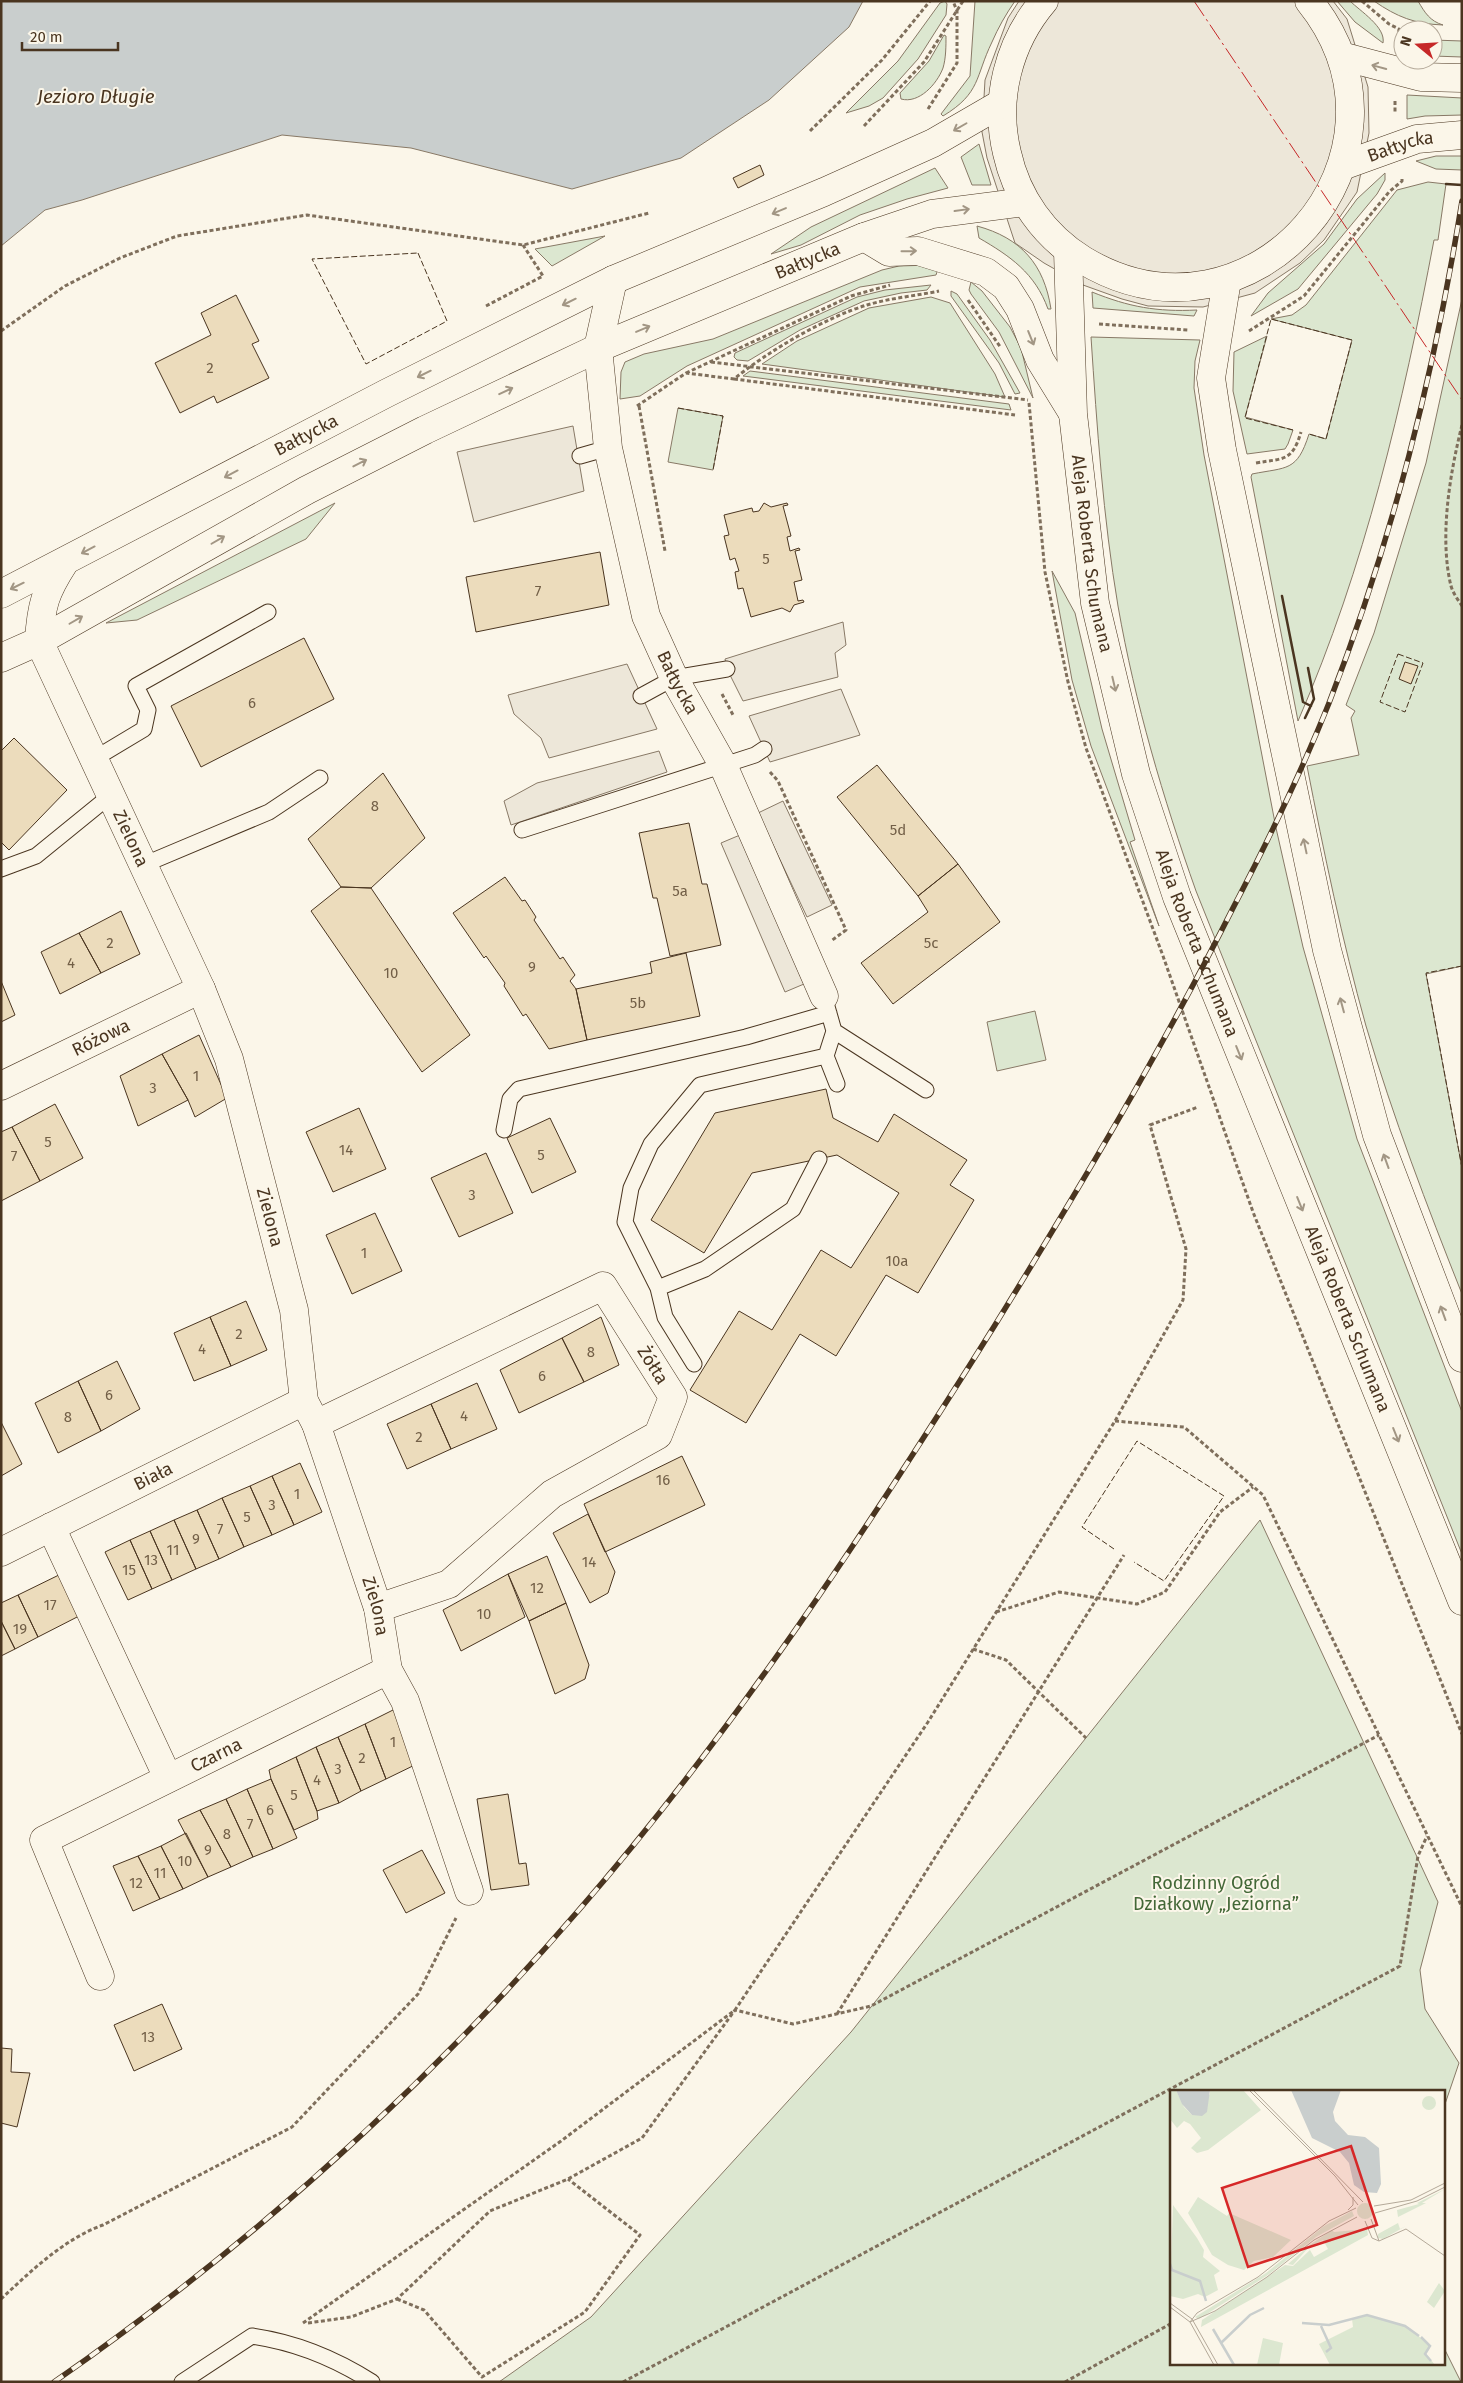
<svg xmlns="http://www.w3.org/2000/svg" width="1463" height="2383" viewBox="0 0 1463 2383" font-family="'Fira Sans',sans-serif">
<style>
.green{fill:#dce7d0;stroke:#887966}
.parking{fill:#ede7d9;stroke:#887966}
.water{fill:#c9cecd;stroke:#887966}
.building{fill:#ecdcbc;stroke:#4a3520}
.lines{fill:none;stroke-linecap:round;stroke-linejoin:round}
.lane-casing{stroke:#4a3520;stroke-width:17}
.street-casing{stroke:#4a3520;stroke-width:29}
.secondary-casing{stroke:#4a3520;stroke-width:29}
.path{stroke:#7f6f5c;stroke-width:3;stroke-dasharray:4 2.5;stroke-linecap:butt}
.lane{stroke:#fbf6e9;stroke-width:15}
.street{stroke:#fbf6e9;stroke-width:28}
.secondary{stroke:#fbf6e9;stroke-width:28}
.rail-casing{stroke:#4a3520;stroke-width:5.5}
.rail{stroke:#fbf6e9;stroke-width:4;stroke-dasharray:11;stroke-linecap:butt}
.fence{stroke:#4a3520;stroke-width:1;stroke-dasharray:6 2.5;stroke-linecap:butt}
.wall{stroke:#4a3520;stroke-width:2.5}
.power{stroke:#c62828;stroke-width:1;stroke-dasharray:18 4 2.5 4;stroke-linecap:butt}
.oneway{stroke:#a29684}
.labels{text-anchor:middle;stroke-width:4;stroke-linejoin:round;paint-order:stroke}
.number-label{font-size:15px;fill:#725f47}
.street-label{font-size:18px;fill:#4a3520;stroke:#fbf6e9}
.park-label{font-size:18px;fill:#436837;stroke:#fbf6e9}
.water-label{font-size:19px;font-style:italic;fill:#4a3520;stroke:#fbf6e9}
.inset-river{fill:none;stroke:#c9cecd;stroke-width:2.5}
.inset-road{fill:none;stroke:#b4a999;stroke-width:1}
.view{fill:#d62828;fill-opacity:0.15;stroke:#d62828;stroke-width:2.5}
.inset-edge{fill:none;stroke:#4a3520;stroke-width:2.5}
</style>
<rect width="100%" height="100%" fill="#fbf6e9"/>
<!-- green -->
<path class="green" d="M945,1L947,4L946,15L918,59L883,98L869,106L846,113L898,61L940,3Z
M975,1H1015C1006,14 998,28 992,42C975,77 981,93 943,116L941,114L970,76Z
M1337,1H1350C1360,11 1386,27 1383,43L1355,22Z
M1374,1H1418C1425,13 1430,21 1443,25C1415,24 1397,17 1374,1Z
M944,35L946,36C946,46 946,58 943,68C937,84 919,104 901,99L900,93L929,61Z
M1433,40L1462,41V57L1433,56Z
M1407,95L1462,98V115L1425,116L1407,119Z
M979,144L991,185H972L961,157Z
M1436,156H1462V170L1436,169L1416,161Z
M935,168L948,188L907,199L860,215L801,245L771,254L811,227Z
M1385,173V180L1377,194L1298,289L1251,316L1268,293L1324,244L1357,199Z
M1428,182L1446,184L1438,240H1434C1403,404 1365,567 1298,721L1251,477L1252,474C1287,467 1297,472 1309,434L1326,439L1352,340L1271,319L1292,315L1306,305L1397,190Z
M977,226C1021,238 1044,264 1051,309H1048C1035,273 1010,256 979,238Z
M605,236L552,266L535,249Z
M931,265L938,269L936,275L860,287L687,366L640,396L620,399L621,372L625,362L644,354L713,339L882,270L899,266Z
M971,282L982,291L1010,327L1021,348L1033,398L999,332L971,294L969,290Z
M931,285L927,290L901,293L864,301L800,330L748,361L737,360L734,357L735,353L857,297L885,290Z
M951,291L957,294L990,340L1020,393L1015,394L999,363L951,296Z
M1092,292C1129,307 1157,312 1197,310L1194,316L1093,308Z
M931,297L950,303L995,374L1005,397L762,364L797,341L869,308Z
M1462,299V966L1426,974L1462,1168V1294C1427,1206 1393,1117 1366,1026C1342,940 1324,853 1307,766L1359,755L1351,718L1355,711L1346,705L1374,633L1426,463Z
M1267,336L1245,417L1293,430L1288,444L1285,449L1247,454L1233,391L1234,352Z
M1091,337L1200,340L1195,361L1194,388L1204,455L1276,828L1303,947L1357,1139L1462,1412V1554L1196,891C1163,798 1135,703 1118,606C1103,517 1097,427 1091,337Z
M750,371L1009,404L1011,410L743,376Z
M678,408L723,416L713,470L668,462Z
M335,503L306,539L137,620L106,623Z
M1052,571L1075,613L1102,729L1135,840L1130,842L1159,926L1091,746L1072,680Z
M1035,1011L1046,1060L997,1071L987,1022Z
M1260,1520L1438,1902L1420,1970L1425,2009L1459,2063L1444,2107V2092H1172V2364H1444V2348L1461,2382H499L591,2317L851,2032Z"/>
<!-- parking -->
<path class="parking" d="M1019,1H1333L1347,19L1368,87L1369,133L1357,192L1324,240L1300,263L1255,293L1203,307L1148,306L1122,299L1083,285L1044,263L1015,243L987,158L982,132L985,80L1008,18Z
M573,426L584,491L474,522L457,452Z
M843,622L846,645L835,653L838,677L743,701L727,669L725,659Z
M627,664L657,729L549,758L541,738L514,714L508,695Z
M841,689L860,735L770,762L749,716Z
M659,751L667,772L511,825L504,801L537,783Z
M783,801L832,905L807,917L758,813Z
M740,835L804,984L785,992L721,843Z"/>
<!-- water -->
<path class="water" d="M1,1H863L849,27L769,100L681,158L572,189L411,148L282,135L82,200L45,210L1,246Z"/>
<!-- building -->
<path class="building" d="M760,165L764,175L738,188L733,178Z
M236,295L259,341L252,344L269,378L217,403L214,396L180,413L155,363L211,335L201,313Z
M764,503L771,507L787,503L788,505L783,506L791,536L787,537L790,551L799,548L800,550L795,551L802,580L794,582L798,601L803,600L804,602L794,605L790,612L782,608L751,617L743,588L738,589L735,572L739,571L735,558L730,560L724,536L729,535L724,515L752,508L753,512L759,511Z
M600,552L609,605L476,632L466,577Z
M304,638L334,699L201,767L171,706Z
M1405,662L1418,666L1411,684L1399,679Z
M14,738L67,790L9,850L1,842V751Z
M877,765L958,864L918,896L837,797Z
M383,773L425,838L371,888L341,887L308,839Z
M689,823L702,884H707L721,945L670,956L657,898H653L639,833Z
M958,864L1000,922L893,1004L861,963L928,912L918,896Z
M505,877L522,901L525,900L536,917L534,920L560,959L563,957L575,975L570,981L576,989L587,1040L549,1049L526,1014L523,1016L504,986L505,983L486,956L484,958L453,913Z
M341,887L371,888L470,1035L422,1072L311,911Z
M121,911L140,954L101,973L79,933Z
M79,933L101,973L60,994L41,952Z
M686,953L700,1016L587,1040L576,989L652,973L650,962Z
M1,981L15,1015L1,1022Z
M199,1035L227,1098L195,1117L188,1100L162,1054Z
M162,1054L188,1100L138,1126L120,1076Z
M826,1089L833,1118L878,1142L894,1114L967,1160L950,1185L974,1200L918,1293L886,1275L836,1356L800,1334L746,1423L690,1390L739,1311L772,1330L821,1250L851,1268L899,1193L837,1155L752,1173L704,1253L651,1220L715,1113Z
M55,1104L83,1158L40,1181L12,1127Z
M359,1108L386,1169L333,1192L306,1132Z
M550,1118L576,1172L532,1193L507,1138Z
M12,1127L40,1181L1,1201V1132Z
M486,1153L513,1213L459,1237L431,1178Z
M375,1213L402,1271L352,1294L326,1235Z
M246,1301L267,1350L231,1366L210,1317Z
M210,1317L231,1366L194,1381L174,1333Z
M601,1317L619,1365L584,1382L562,1338Z
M562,1338L584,1382L519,1413L500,1370Z
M117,1361L140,1409L101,1431L78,1381Z
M78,1381L101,1431L58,1453L35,1403Z
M477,1383L497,1429L451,1449L431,1404Z
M431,1404L451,1449L407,1469L387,1424Z
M1,1422L22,1464L1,1476Z
M682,1456L705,1505L605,1552L584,1504Z
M300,1463L322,1512L294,1525L272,1476Z
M272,1476L294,1525L272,1535L250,1486Z
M250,1486L272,1535L244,1547L222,1498Z
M222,1498L244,1547L219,1559L197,1510Z
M197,1510L219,1559L196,1569L174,1520Z
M588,1514L615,1572L608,1593L590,1603L553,1533Z
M174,1520L196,1569L172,1580L150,1531Z
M150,1531L172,1580L152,1589L130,1540Z
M130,1540L152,1589L128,1600L105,1552Z
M547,1556L566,1603L529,1621L508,1574Z
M65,1572L81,1615L38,1637L18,1595Z
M508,1574L525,1617L461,1651L443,1610Z
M18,1595L38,1637L15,1649L1,1621V1603Z
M566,1603L589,1665L585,1679L555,1694L529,1621Z
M1,1621L15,1649L1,1656Z
M399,1707L423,1761L386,1779L365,1724Z
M365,1724L386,1779L361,1791L338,1737Z
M338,1737L361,1791L339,1803L316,1747Z
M316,1747L339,1803L317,1811L296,1757Z
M296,1757L317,1811L318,1819L294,1830L271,1779L269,1770Z
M271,1779L297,1838L273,1849L247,1789Z
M247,1789L273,1849L253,1857L226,1799Z
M508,1794L519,1864L526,1863L529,1885L491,1890L477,1799Z
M226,1799L253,1857L231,1867L200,1810Z
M200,1810L231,1867L208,1877L178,1820Z
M186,1833L208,1877L183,1889L161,1846Z
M161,1846L183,1889L160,1899L138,1856Z
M422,1850L445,1893L406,1913L383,1870Z
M138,1856L160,1899L133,1911L113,1866Z
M162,2004L182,2049L134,2071L114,2025Z
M1,2048L12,2049L11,2072L30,2073L17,2127L1,2123Z"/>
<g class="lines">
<!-- lane casing -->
<g class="lane-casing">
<path id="lane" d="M580,456L608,448
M641,696L674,678L727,669
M94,759L144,729L148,710L136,686L268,612
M522,830L755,755L764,749
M143,865L269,812L320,778
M1,869L36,856L111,795
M834,1031L926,1090
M826,1056L837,1084
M504,1130L510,1099L519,1089L746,1037L829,1013
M658,1288L705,1269L793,1209L819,1159
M694,1364L665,1317L658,1288L625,1222L631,1188L651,1144L700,1085L826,1056L834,1031L824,996
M182,2382L252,2336C294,2342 336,2359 372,2382"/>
</g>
<!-- street casing -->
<g class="street-casing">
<g id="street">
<path id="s1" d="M613,280L598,348L608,448L646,616L674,678L723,765L824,996"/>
<path id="s2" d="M64,563C45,592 41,606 39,641L201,989L229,1059L294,1310L304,1401L316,1424L378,1608L388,1670L405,1701L469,1891"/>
<path id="s3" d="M1,1086L201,989"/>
<path id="s4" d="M316,1424L603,1286L673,1397L658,1435L552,1494L449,1584L378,1608"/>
<path d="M51,1527L168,1778"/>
<path id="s5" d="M1,1552L304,1401"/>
<path id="s6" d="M100,1976L44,1840L388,1670"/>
</g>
</g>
<!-- secondary casing -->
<g class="secondary-casing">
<g id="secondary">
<path d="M1044,1C1008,43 994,100 1007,153C1017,198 1044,236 1083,260C1252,362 1433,155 1309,1"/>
<path d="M1341,56L1421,77L1462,78"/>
<path id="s7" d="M1342,166L1417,139L1462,135"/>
<path d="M864,237L889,252L918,251L986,272L1006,287L1020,309L1040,360L1072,412"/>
<path id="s8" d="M1068,251L1073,414L1095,603L1136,774L1177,897L1462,1601"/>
<path d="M1227,280L1211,378L1222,450L1327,950L1377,1135L1462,1358"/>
<path id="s9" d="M1,594L387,393L613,280L824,192L933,143L1002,103"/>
<path id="s10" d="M1,658L39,641L307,490L425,430L598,348L864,237L932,214L1025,202"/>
</g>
</g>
<!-- path -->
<path class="path" d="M1362,1L1389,24L1399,29L1398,39
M1395,101V114
M928,109L957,63V11L953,1
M864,126L924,62L963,1
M810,131L882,60L930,1
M968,300L1001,348
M486,306L543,276L523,245
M1099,324L1188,330
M1,331L65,286L120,258L177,236L307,215L523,245L649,213
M1249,331L1304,296L1389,192L1402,181V177
M711,362L1028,400
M686,373L851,296L890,285
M734,379L1015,415
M1029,403L1045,572L1068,682L1086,748L1163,956L1253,1212L1462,1734
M637,406L686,373L734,379C767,352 826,317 867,305C890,298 915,296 939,291
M639,406L665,551
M1462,425C1450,473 1439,537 1451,586C1453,593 1458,600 1462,606
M1256,463C1284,458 1292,462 1301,432
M722,694L733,715
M770,772L778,781L846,930L831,941
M1115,1421L1184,1427L1263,1495L1462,1907
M996,1612L1059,1592L1137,1604L1165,1592L1220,1512L1253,1487
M973,1649L1006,1660L1086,1738
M837,2014L1124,1555
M1,2299C31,2271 64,2239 103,2225L292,2127L418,1994L456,1918
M397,2299L424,2310L482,2377L585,2312L640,2235L568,2179
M303,2323L561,2141L735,2010L928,1722L1115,1421L1183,1300L1186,1249L1150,1125L1198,1107
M308,2323L351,2317L397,2299L490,2211L568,2179L642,2138L735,2010L793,2024L871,2006L1379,1735
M623,2382L1400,1966L1418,1856L1427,1836
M1065,2382L1172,2323"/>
<!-- lane -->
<use href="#lane" class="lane"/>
<!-- street -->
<use href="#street" class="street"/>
<!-- secondary -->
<use href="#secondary" class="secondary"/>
<!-- rail casing -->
<g class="rail-casing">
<path id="rail" d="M54,2382C247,2248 425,2088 578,1911C736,1729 868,1528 995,1325C1079,1189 1161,1051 1233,908C1268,841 1301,773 1329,703C1393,538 1434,375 1462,201"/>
</g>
<!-- rail -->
<use href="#rail" class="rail"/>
<!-- fence -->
<path class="fence" d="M418,253L447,321L366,364L312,259Z
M678,408L723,416L713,470
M1293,430L1245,418L1271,319L1352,340L1326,439L1309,434
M1398,654L1423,663L1405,712L1380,702Z
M1462,966L1426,973L1462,1168
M1114,1549L1082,1527L1137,1441L1224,1496L1164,1581L1134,1562"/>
<!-- wall -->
<path class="wall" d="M1446,184L1462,185
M1282,596L1303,702L1311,706
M1305,718L1314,699L1308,668"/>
<!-- power -->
<path class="power" d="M1194,1L1462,400"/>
</g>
<!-- one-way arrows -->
<defs><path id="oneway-shaft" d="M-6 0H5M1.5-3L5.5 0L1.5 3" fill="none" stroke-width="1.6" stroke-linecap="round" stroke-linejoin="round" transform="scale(1.25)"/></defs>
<g class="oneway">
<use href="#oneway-shaft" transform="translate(1379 67) rotate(-165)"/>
<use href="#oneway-shaft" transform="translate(960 127) rotate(150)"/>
<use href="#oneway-shaft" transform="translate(962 210) rotate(-8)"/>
<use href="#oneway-shaft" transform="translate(779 211) rotate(157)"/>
<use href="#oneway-shaft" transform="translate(909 251) rotate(-1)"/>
<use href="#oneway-shaft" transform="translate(569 302) rotate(154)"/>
<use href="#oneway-shaft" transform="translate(643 329) rotate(-23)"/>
<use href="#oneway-shaft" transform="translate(1031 338) rotate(68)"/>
<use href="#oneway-shaft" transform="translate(424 374) rotate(154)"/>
<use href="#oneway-shaft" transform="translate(506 391) rotate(-25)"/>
<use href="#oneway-shaft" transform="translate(360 463) rotate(-27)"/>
<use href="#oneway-shaft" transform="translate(231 474) rotate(152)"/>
<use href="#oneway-shaft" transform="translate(218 540) rotate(-30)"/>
<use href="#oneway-shaft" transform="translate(88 550) rotate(152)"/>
<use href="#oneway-shaft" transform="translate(17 586) rotate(154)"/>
<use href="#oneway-shaft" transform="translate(76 620) rotate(-30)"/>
<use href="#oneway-shaft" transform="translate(1114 684) rotate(77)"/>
<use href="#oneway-shaft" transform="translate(1305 846) rotate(-102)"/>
<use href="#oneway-shaft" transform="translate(1342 1005) rotate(-105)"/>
<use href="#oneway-shaft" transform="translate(1239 1053) rotate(68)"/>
<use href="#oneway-shaft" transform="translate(1386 1161) rotate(-110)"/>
<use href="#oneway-shaft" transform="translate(1300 1204) rotate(68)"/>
<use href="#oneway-shaft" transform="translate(1443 1313) rotate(-110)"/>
<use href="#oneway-shaft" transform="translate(1396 1435) rotate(68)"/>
</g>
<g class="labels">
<!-- number labels -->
<g class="number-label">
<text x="210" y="373">2</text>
<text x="766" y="564">5</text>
<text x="538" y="596">7</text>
<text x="252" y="708">6</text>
<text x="375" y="811">8</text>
<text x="898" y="835">5d</text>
<text x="680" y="896">5a</text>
<text x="110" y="948">2</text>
<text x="931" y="948">5c</text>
<text x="71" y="968">4</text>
<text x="532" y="972">9</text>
<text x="391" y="978">10</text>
<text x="638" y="1008">5b</text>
<text x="196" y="1081">1</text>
<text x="153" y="1093">3</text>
<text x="48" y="1147">5</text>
<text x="346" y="1155">14</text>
<text x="541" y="1160">5</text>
<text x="14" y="1161">7</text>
<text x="472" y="1200">3</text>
<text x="364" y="1258">1</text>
<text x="897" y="1266">10a</text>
<text x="239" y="1339">2</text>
<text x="202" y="1354">4</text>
<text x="591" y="1357">8</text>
<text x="542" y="1381">6</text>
<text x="109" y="1400">6</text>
<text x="464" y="1421">4</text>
<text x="68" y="1422">8</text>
<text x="419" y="1442">2</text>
<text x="663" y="1485">16</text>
<text x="297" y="1499">1</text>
<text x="272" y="1510">3</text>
<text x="247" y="1522">5</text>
<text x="220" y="1534">7</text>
<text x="196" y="1544">9</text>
<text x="173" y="1555">11</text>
<text x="151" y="1565">13</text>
<text x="589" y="1567">14</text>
<text x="129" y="1575">15</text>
<text x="537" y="1593">12</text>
<text x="50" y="1610">17</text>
<text x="484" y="1619">10</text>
<text x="20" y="1634">19</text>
<text x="393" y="1747">1</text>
<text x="362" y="1763">2</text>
<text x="338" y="1774">3</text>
<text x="317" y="1785">4</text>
<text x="294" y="1800">5</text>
<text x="270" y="1815">6</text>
<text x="250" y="1829">7</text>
<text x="227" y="1839">8</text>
<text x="208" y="1855">9</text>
<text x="185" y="1866">10</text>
<text x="160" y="1878">11</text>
<text x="136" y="1888">12</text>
<text x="148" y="2042">13</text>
</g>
<!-- street labels -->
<g class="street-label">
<text dy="6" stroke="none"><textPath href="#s7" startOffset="62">Bałtycka</textPath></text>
<text dy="6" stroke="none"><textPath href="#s10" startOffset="900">Bałtycka</textPath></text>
<text dy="6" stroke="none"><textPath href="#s9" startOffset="344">Bałtycka</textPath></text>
<text dy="6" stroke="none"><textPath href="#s8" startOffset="304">Aleja Roberta Schumana</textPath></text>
<text dy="6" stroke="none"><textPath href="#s1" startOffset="416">Bałtycka</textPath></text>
<text dy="6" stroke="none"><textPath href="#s2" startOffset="301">Zielona</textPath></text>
<text dy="6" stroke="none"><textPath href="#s8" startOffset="709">Aleja Roberta Schumana</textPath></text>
<text dy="6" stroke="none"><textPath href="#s3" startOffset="111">Różowa</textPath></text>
<text dy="6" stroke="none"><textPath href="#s2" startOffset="706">Zielona</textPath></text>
<text dy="6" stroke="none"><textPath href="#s8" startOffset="1114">Aleja Roberta Schumana</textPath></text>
<text dy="6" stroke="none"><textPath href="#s4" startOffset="412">Żółta</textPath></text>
<text dy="6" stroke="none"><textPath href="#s5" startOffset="170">Biała</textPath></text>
<text dy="6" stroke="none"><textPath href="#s2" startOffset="1111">Zielona</textPath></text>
<text dy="6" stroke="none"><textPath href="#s6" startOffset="339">Czarna</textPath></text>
</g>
<!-- park labels -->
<g class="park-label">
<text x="1216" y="1889">Rodzinny Ogród<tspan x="1216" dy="21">Działkowy „Jeziorna”</tspan></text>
</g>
<!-- water labels -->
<g class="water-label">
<text x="96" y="103">Jezioro Długie</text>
</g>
</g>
<!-- overview -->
<g transform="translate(1170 2090)">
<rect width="275" height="275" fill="#fbf6e9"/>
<path d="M0,0H6L14,17L22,25L40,4V0H73L91,20L38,60L27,63L21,58L31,48L20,34L14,31L7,38L0,29ZM252 13a7 7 0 1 1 14 0a7 7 0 1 1-14 0ZM275,99L252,113H256L228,127L227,120L249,114L247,113ZM28,107L57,126L59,123L121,150L103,167L84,171L74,180L58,175L42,165L18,123ZM187 121a8 8 0 1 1 16 0a8 8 0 1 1-16 0ZM3,115L27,148L34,160L33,167L50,181L44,185L48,200L35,207L28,204L13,209L0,206ZM182,121L184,126L146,147L98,185L29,229L25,227L96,183L154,136ZM228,133L230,139L236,136L213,149L208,148V144ZM197,139L198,145L31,237L32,230L115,175L123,176L140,160L144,167L158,159L153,150L139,157L123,175L118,174L141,154L162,140L164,142ZM269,193L275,201L264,218L257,212ZM197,225L234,236L251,248L260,257L256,264L265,275H160L149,254L183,237L182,229ZM93,248L113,253L109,275H87Z" fill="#dce7d0"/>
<path d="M6,0H40L37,22L32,26L22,25L12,14ZM121,0H171L163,22L165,31L178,45L195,47L209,58L211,94L207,103L194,102L184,95L179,73L170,62L142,48Z" fill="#c9cecd"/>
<path class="inset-river" d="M0,174L2,180L30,191L36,211M132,233L159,235L197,225L235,236L249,246M151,236L161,258L156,262M43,239L64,275M251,247L260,256L255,264L261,271M51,253L80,225L94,218"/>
<path class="inset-road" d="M79,0L165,86L188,115M83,0L193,112M204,116L241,110L275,93M178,120L183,115V107M205,123L247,111L275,97M201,129L209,151M195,131L202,148L209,151M209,151L236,139L275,166M0,213L22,229L48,275M0,217L20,232L44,275M20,232L27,223L88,187L159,131L186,118M20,232L45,221L97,187L144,150L187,127"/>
<path class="view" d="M181,56L207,135L78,177L52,98Z"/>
<rect width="275" height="275" class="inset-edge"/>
</g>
<!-- border -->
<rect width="1463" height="2383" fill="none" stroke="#4a3520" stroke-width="5"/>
<!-- north arrow -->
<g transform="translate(1418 45) rotate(288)"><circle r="24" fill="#fbf6e9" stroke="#b4a999"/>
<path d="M0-4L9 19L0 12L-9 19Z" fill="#c62828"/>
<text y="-8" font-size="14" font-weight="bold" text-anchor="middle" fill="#4a3520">N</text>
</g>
<!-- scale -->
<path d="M22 42v8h96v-8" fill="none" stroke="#4a3520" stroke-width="2.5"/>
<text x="30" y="42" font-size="15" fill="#4a3520" stroke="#fbf6e9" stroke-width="4" paint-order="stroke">20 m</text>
</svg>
